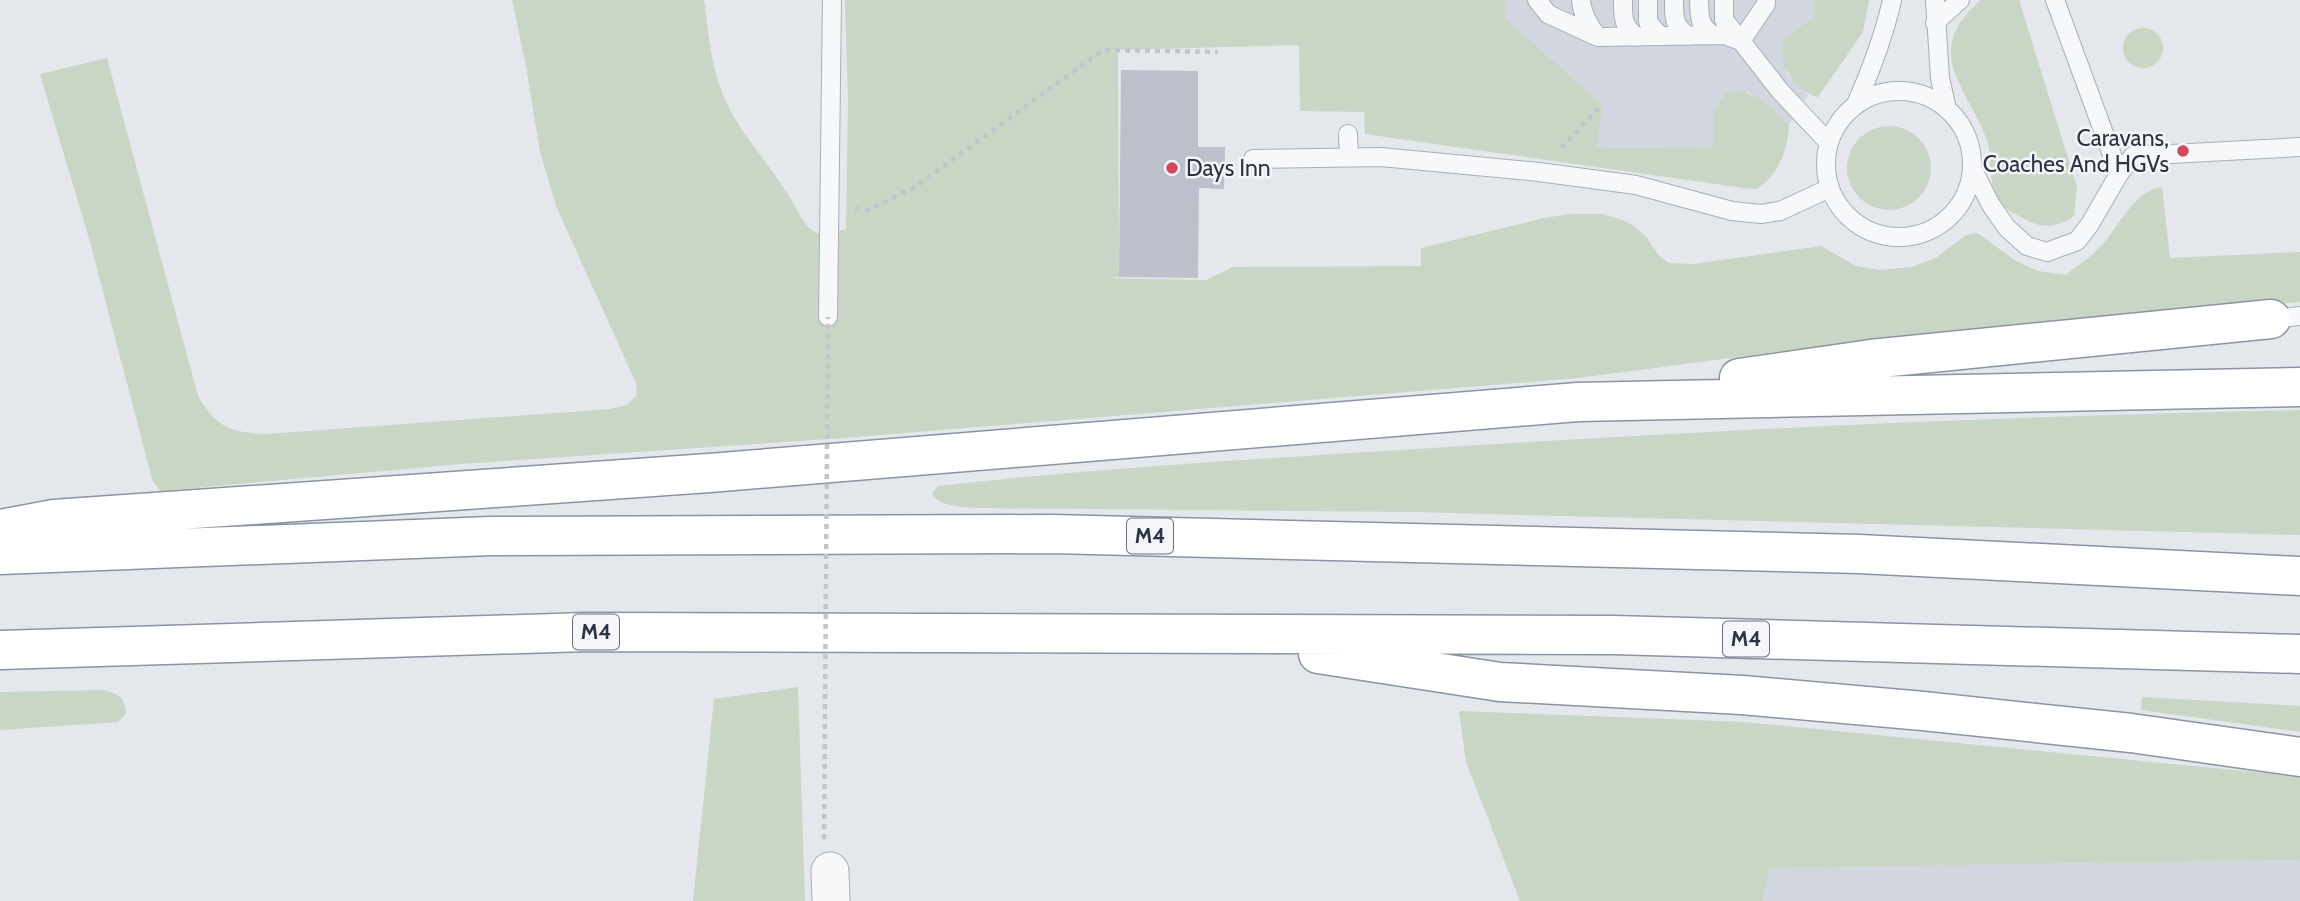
<svg xmlns="http://www.w3.org/2000/svg" width="2300" height="901" viewBox="0 0 2300 901" font-family="Cabin,sans-serif">
<style>
.built{fill:#d2d6de}
.green{fill:#c9d6c5}
.building{fill:#bbc0ca}
.lines{fill:none;stroke-linecap:round;stroke-linejoin:round}
.lane-casing{stroke:#a9aeb7;stroke-width:20}
.street-casing{stroke:#a9aeb7;stroke-width:39}
.highway-casing{stroke:#8b94a3;stroke-width:41}
.path{stroke:#c2c5cb;stroke-width:4.5;stroke-dasharray:5 5;stroke-linecap:butt}
.lane{stroke:#f7f8fa;stroke-width:18}
.street{stroke:#f7f8fa;stroke-width:37}
.highway{stroke:#fff;stroke-width:38}
.path-bridge{stroke:#c2c5cb;stroke-width:4.5;stroke-dasharray:5 5;stroke-linecap:butt}
.poi-dot{fill:#d1495b;stroke:#f4f6f9;stroke-width:2.5}
.labels{text-anchor:middle;stroke-width:5;stroke-linejoin:round;paint-order:stroke}
.shield{fill:#f4f6f9;stroke:#676e7b;stroke-width:2}
.shield-label{font-size:21px;font-weight:bold;fill:#2b3445}
.poi-label{font-size:23px;fill:#2b3445;stroke:#f4f6f9;text-anchor:end}
</style>
<rect width="100%" height="100%" fill="#e4e7ec"/>
<!-- built -->
<path class="built" d="M1505,0H1813L1814,17L1785,37L1787,74L1808,95L1789,125L1775,110L1748,92L1713,113V147L1597,148L1505,19Z
M2300,860V901H1763L1768,868Z"/>
<!-- green -->
<path class="green" d="M512,0H704C708,28 710,57 719,84C733,127 764,156 787,193C795,204 802,225 815,232C824,236 837,232 846,229L848,101L845,0H1505L1506,19L1602,105L1597,148L1713,147V113L1727,91C1757,91 1769,104 1789,125C1787,152 1779,173 1757,189L1744,188L1365,134L1364,112L1300,111L1299,45L1118,50L1119,277L1108,278L1206,280L1233,267L1421,266V248L1544,218L1570,214H1602L1623,220L1634,226L1647,238L1659,256L1669,263L1693,264L1821,246L1856,266L1880,270L1911,267L1936,258L1966,235L1977,233L2016,261L2038,271L2066,275C2078,265 2091,257 2101,246C2120,226 2133,191 2162,187L2170,258L2300,252V302L1792,350L1578,378L844,438L461,464L160,491L152,479L90,242L40,74L107,58L198,396C218,429 230,432 267,434L611,409L627,405L637,395L636,383L556,206L540,152L526,66Z
M1813,0H1869L1863,32L1818,97C1800,93 1784,73 1782,54C1781,49 1784,42 1785,37L1814,17Z
M1981,0H2019L2077,187L2074,216C2059,226 2045,229 2029,221C2019,216 2009,212 2001,204C1989,191 1992,165 1989,148C1988,141 1984,134 1982,128C1973,107 1951,76 1951,54C1950,31 1965,14 1981,0Z
M2123 48a20 20 0 1 1 40 0a20 20 0 1 1-40 0Z
M1847 168a42 42 0 1 1 84 0a42 42 0 1 1-84 0Z
M2300,410V535L1413,512L977,508C961,506 942,508 932,494L938,486C1097,468 1257,459 1417,449C1711,430 2005,416 2300,410Z
M798,687L805,901H693L714,699Z
M103,690C117,693 126,697 126,714L118,722L0,730V692Z
M2142,697L2300,706V732L2141,710Z
M1459,711L1745,722L2274,774L2300,778V860L1769,868L1763,901H1520L1466,762Z"/>
<!-- building -->
<path class="building" d="M1121,70L1198,71V147H1225L1224,189L1199,188L1198,278L1119,277Z"/>
<g class="lines">
<!-- lane casing -->
<g class="lane-casing">
<path id="lane" d="M1537,0L1548,14L1598,37L1724,35L1741,41L1780,91L1829,143
M1581,0C1582,15 1589,26 1598,37
M1623,0C1623,16 1622,26 1637,37
M1648,0V22L1660,36
M1674,0C1674,17 1673,25 1688,36
M1699,0C1700,17 1698,25 1713,35
M1724,0V20L1741,41L1766,4V0
M1935,0L1940,78L1947,109
M2055,0L2119,174
M1935,23L1960,0
M1826 164a73 73 0 1 1 146 0a73 73 0 1 1-146 0Z
M1856,104C1871,70 1884,36 1892,0
M1348,134L1349,157
M1253,159L1381,157L1539,172L1636,185L1732,211L1761,214L1780,211L1830,188
M1973,170L1991,205L2007,228L2027,246L2047,252L2077,241L2090,224L2119,174L2133,156L2300,147
M828,317L832,0
M2271,319L2300,316"/>
</g>
<!-- street casing -->
<g class="street-casing">
<path id="street" d="M830,871L831,901"/>
</g>
<!-- highway casing -->
<g class="highway-casing">
<path id="highway" d="M1739,378L1871,359L2271,319
M0,529L54,519L709,473L1578,402L2300,387
M0,555L491,536L1052,534L1859,554L2300,576
M0,650L586,632L1613,635L2300,654
M1318,654L1500,682L1742,695L1923,711L2131,733L2300,757"/>
</g>
<!-- path -->
<path class="path" d="M1561,148L1602,105
M855,209L868,210L915,187L1103,50L1218,52"/>
<!-- lane -->
<use href="#lane" class="lane"/>
<!-- street -->
<use href="#street" class="street"/>
<!-- highway -->
<use href="#highway" class="highway"/>
<!-- path-bridge -->
<path class="path-bridge" d="M824,839L828,317"/>
</g>
<!-- markers -->
<g class="poi-dot">
<circle cx="2183" cy="151" r="7"/>
<circle cx="1172" cy="168" r="7"/>
</g>
<g class="labels">
<!-- shield labels -->
<g class="shield">
<rect x="1127" y="518.5" width="46" height="35" rx="5"/>
<rect x="573" y="614.5" width="46" height="35" rx="5"/>
<rect x="1723" y="621.5" width="46" height="35" rx="5"/>
</g>
<g class="shield-label">
<text x="1150" y="543">M4</text>
<text x="596" y="639">M4</text>
<text x="1746" y="646">M4</text>
</g>
<!-- poi labels -->
<g class="poi-label">
<text x="2169" y="146">Caravans,<tspan x="2169" dy="26">Coaches And HGVs</tspan></text>
<text x="1186" y="176" text-anchor="start">Days Inn</text>
</g>
</g>
</svg>
